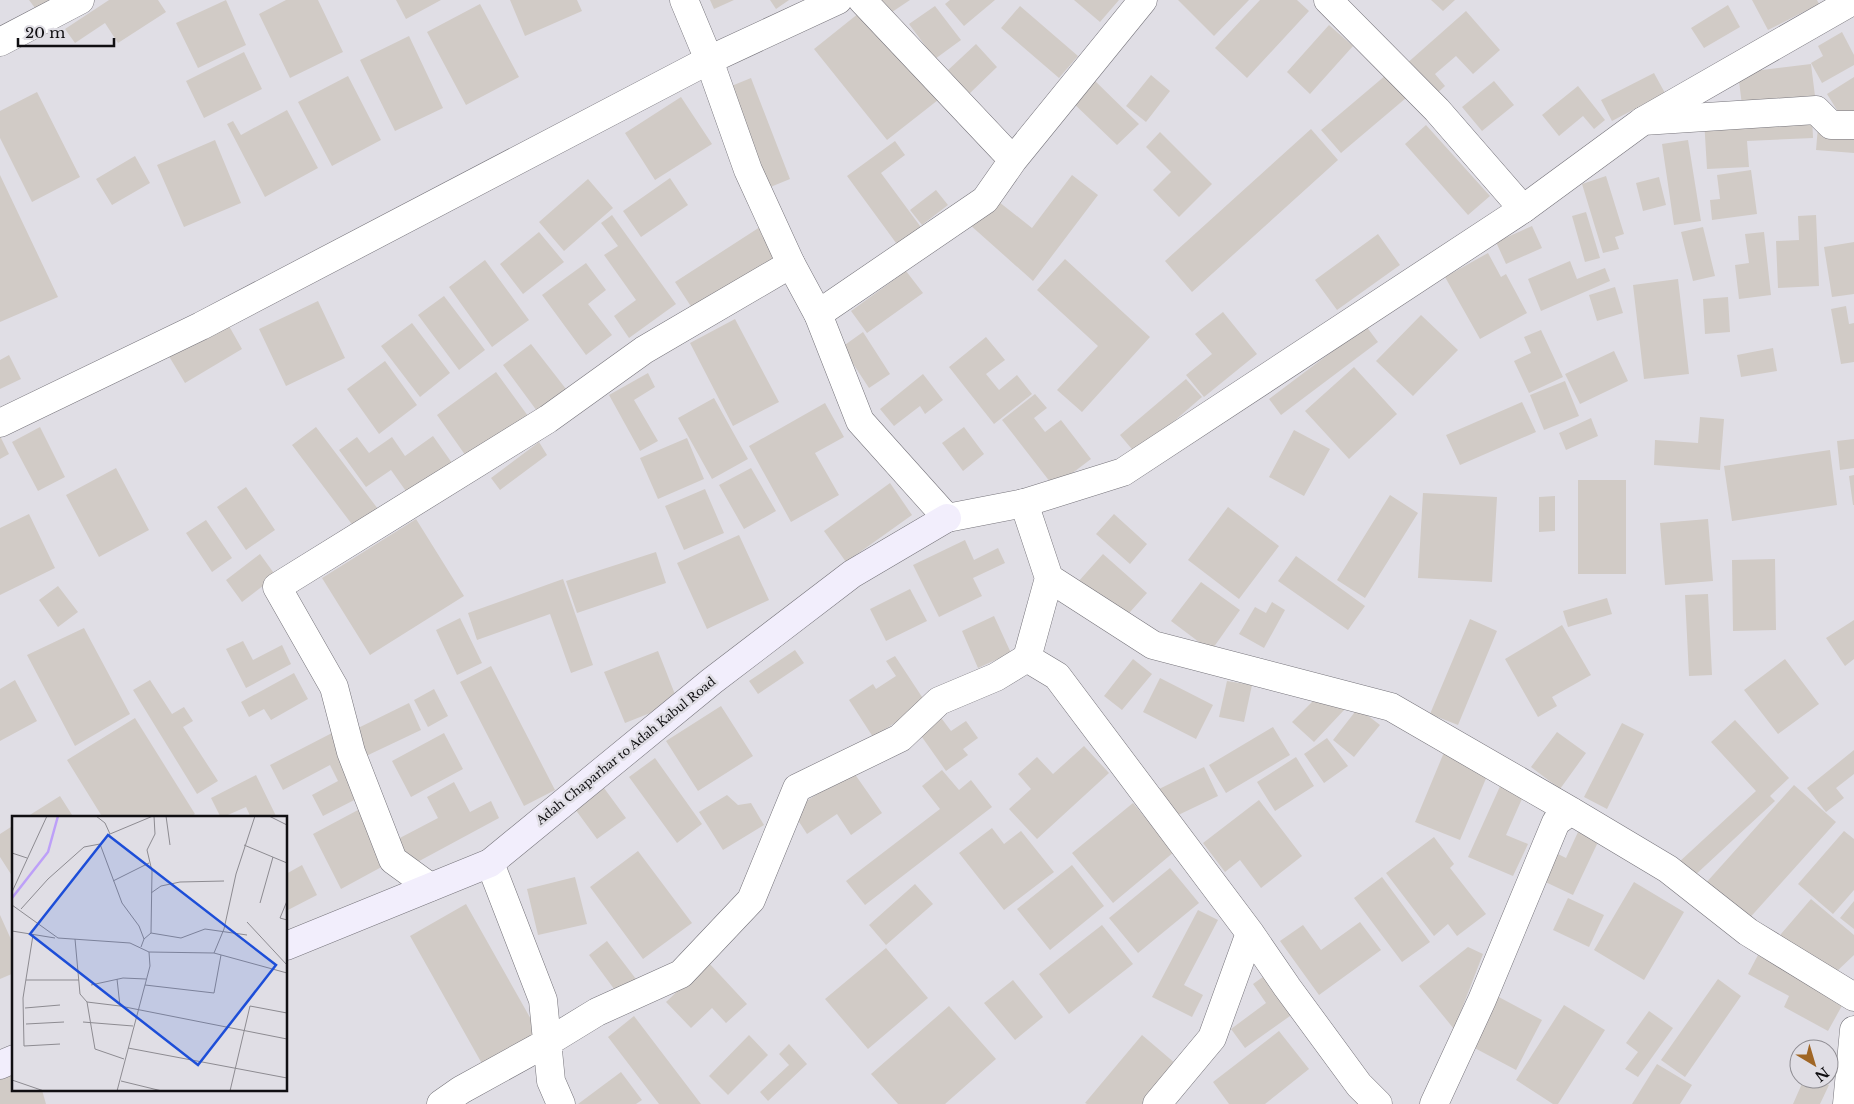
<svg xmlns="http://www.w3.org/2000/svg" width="1854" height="1104" viewBox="0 0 1854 1104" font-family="'Libre Baskerville',serif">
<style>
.building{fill:#d1cbc6}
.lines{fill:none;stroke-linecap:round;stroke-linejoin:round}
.minor-casing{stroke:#75737a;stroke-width:29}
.tertiary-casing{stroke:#75737a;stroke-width:29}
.secondary-casing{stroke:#75737a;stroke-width:29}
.minor{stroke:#fff;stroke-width:28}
.tertiary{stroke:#fff;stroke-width:28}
.secondary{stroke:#f2eefc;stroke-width:28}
.labels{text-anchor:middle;stroke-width:5;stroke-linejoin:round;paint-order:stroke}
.street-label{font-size:12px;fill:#100f12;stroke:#e0dee5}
.inset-river{fill:none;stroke:#bda0f8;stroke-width:2.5}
.inset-road{fill:none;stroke:#8d8b91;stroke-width:1}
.view{fill:#1d4ed8;fill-opacity:0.15;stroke:#1d4ed8;stroke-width:2.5}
.inset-edge{fill:none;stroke:#100f12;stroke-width:2.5}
</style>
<rect width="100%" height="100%" fill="#e0dee5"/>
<!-- building -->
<path class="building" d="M29,0H55L38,12Z
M109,0H158L166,12L118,43L105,23L75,43L65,29Z
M226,0L246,45L198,68L176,23Z
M286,0H318L343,52L290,78L259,14Z
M396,0H441L406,19Z
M510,0H577L582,11L525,36Z
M710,0H734L714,9Z
M770,0H789L776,9Z
M876,0H910L886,16Z
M950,0H995L964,26L945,4Z
M1074,0H1119L1100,22Z
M1178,0H1249L1214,36Z
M1260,0H1297L1309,11L1247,78L1215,48Z
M1431,0H1455L1443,11Z
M1752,0H1817L1819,4L1768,30Z
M480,4L519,77L466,105L427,32Z
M1728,5L1740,27L1704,48L1691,28Z
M935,6L961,40L935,59L909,24Z
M1020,6L1078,56L1059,78L1001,28Z
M864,9L938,100L887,140L814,49Z
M1466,11L1500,50L1473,74L1456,56L1435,74L1445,86L1433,97L1405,65Z
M1329,25L1353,46L1310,94L1287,72Z
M1842,32L1854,55V65L1822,83L1811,63L1823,56L1818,46Z
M409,36L443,108L395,131L360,60Z
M976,44L997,67L968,95L946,72Z
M244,52L262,89L204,118L186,81Z
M1811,64L1816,104L1743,113L1738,73Z
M1654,73L1665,93L1612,121L1601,100Z
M1151,75L1170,91L1146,122L1126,106Z
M1386,75L1406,98L1341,153L1321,130Z
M348,76L381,140L332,166L298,102Z
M1091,77L1139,124L1117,145L1069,99Z
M1854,77V117L1845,123L1827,94Z
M751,78L790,179L768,188L729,87Z
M1494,81L1514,105L1482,131L1462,107Z
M1578,86L1605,120L1594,129L1583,116L1559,136L1542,115Z
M37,92L80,177L32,202L0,138V111Z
M681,97L712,144L655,180L625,133Z
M287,110L318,168L265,197L227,124L233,121L241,135Z
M1812,114L1813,138L1747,141L1749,167L1707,169L1704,119Z
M1426,125L1490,196L1468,215L1405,144Z
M1818,127L1854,129V153L1816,150Z
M1311,129L1338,160L1192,292L1165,261Z
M1160,132L1212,184L1179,217L1153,190L1171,172L1146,147Z
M215,140L241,203L184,227L157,165Z
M1688,140L1701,221L1674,225L1662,144Z
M895,141L905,155L881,173L923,230L899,247L847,176Z
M135,156L150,183L112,205L96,179Z
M1751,170L1757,214L1712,220L1710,200L1720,199L1717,175Z
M0,175L58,297L0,322Z
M1072,175L1098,195L1033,281L969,224L994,198L1032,228Z
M1606,176L1624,234L1615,237L1619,249L1603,253L1582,184Z
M1659,177L1666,205L1643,211L1636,183Z
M670,178L688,205L641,237L623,211Z
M588,179L613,208L564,251L539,222Z
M936,190L948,205L922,225L910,210Z
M1586,212L1600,258L1585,262L1572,216Z
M612,215L676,304L629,338L614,316L636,300L604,255L618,246L601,223Z
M1816,215L1819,286L1778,288L1776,241L1799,240L1798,216Z
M1532,226L1542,248L1506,264L1496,242Z
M760,227L779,256L694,311L675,282Z
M1703,227L1715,276L1693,281L1681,232Z
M539,232L564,262L523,294L500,264Z
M1764,232L1771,295L1739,299L1735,265L1749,263L1745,234Z
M1378,234L1400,265L1337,310L1315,280Z
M1854,242V294L1832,297L1824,247Z
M1488,253L1501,277L1506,274L1527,313L1480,339L1445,277Z
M1065,259L1150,337L1082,412L1057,390L1098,346L1037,290Z
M485,260L529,320L492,347L449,287Z
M1570,261L1577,279L1605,268L1610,281L1541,311L1528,279Z
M586,263L606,290L588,304L612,335L586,355L542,295Z
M906,271L923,293L867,333L851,311Z
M1678,279L1689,374L1644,379L1633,285Z
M1615,287L1623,313L1597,321L1589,295Z
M444,296L485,350L459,370L418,315Z
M1728,297L1730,332L1705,334L1703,299Z
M318,301L345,358L286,386L259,329Z
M1846,306L1849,324L1854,323V362L1841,364L1831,309Z
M1223,312L1257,354L1204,397L1186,375L1212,354L1195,334Z
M1421,315L1458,350L1413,396L1376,361Z
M225,319L242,349L185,383L167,353Z
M735,319L779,402L733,426L690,343Z
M412,323L450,373L420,397L381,346Z
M1366,326L1378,342L1281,415L1269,399Z
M1541,330L1563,377L1529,393L1514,361L1531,353L1524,337Z
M863,332L890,374L869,388L842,347Z
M986,337L1005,360L986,374L999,390L1017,375L1032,394L994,424L949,367Z
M531,344L566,389L537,411L503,365Z
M1773,348L1777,371L1741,377L1737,355Z
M1614,351L1628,381L1580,404L1565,374Z
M9,355L21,379L0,389V360Z
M385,361L417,405L379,434L347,389Z
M1354,367L1397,414L1349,459L1305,411Z
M496,372L528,416L468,459L437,415Z
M648,373L655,387L634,400L658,441L640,451L609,395Z
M923,374L943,400L925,414L920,406L894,426L880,409Z
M1186,379L1202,397L1136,454L1120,435Z
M1565,381L1579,416L1544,430L1530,395Z
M1035,394L1047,408L1034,418L1045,432L1061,420L1091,459L1054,487L1002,420Z
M714,398L748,459L712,479L678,418Z
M1522,402L1536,432L1460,465L1446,435Z
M825,403L844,437L815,453L839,495L791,522L749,446Z
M1700,417L1724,419L1720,470L1654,465L1655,440L1698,443Z
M1591,418L1598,436L1566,450L1559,433Z
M40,427L65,477L38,491L12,442Z
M316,427L381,513L357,531L292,445Z
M964,427L984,454L963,471L942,443Z
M1294,430L1330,449L1304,496L1269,477Z
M0,436L9,454L0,459Z
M433,436L452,463L408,494L391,470L366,487L339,450L357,437L369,453L392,437L405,456Z
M687,438L704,479L658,499L640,458Z
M1854,439V468L1840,470L1837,441Z
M539,442L547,455L500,490L491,478Z
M1830,450L1837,505L1732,521L1724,466Z
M116,468L149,530L99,557L66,495Z
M751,468L776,511L744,529L719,485Z
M1854,475V505H1853L1849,476Z
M1578,480H1626V574H1578Z
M890,483L912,515L846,562L824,531Z
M246,487L275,530L246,550L217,507Z
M705,489L724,533L684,550L665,506Z
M1423,493L1497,497L1492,582L1418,578Z
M1390,495L1418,513L1365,598L1337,580Z
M1555,496V531L1539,532V497Z
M1228,507L1279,546L1239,599L1188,560Z
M29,514L55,568L0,595V528Z
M1114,514L1147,544L1130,564L1096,534Z
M416,519L464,596L370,655L322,578Z
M1708,519L1713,581L1665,585L1660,523Z
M206,520L232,558L212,572L186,533Z
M739,535L769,600L707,629L677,563Z
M965,540L974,560L998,548L1005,563L973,578L982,596L939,617L913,565Z
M656,552L666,583L577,613L566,581Z
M260,554L276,576L242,602L226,580Z
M1103,554L1147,593L1122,621L1078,582Z
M1296,556L1365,606L1348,630L1278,581Z
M1775,559L1776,630L1733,631L1732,560Z
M563,579L593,665L571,673L550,614L477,640L468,613Z
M1201,582L1240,610L1211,651L1171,621Z
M58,586L78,612L58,627L39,600Z
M910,589L927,621L886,641L870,609Z
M1708,594L1712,675L1689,676L1685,595Z
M1607,598L1612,614L1568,627L1563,611Z
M1272,602L1285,610L1264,648L1239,634L1255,607L1266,613Z
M994,616L1011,653L978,668L962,631Z
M460,618L482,663L457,675L436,630Z
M1470,619L1497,631L1458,725L1430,714Z
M1854,620V659L1845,666L1826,638Z
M1562,625L1591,675L1552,697L1557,706L1538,717L1505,659Z
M84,628L130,714L75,746L27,655Z
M243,641L253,660L282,645L291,664L246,688L226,649Z
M795,650L804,663L758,694L749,681Z
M658,651L678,702L625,723L604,672Z
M895,656L926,703L873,737L849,700L873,684L876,689L896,676L886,661Z
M1133,659L1152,674L1122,710L1104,696Z
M1785,659L1819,704L1778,734L1744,690Z
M491,666L555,790L524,806L460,682Z
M294,673L308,699L271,720L264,709L249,717L241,702Z
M1160,678L1213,705L1196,739L1143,712Z
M15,680L37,721L0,741V689Z
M150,680L172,714L184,707L193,721L183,727L218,781L197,794L133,690Z
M1227,681L1252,685L1244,722L1219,717Z
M434,689L448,716L428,727L414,700Z
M1316,698L1345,709L1314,742L1292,722Z
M409,703L421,730L364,757L352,731Z
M721,706L753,756L698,791L666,741Z
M1358,708L1380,725L1354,757L1333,740Z
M939,715L951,731L966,721L978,738L963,749L968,755L946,771L917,730Z
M135,718L195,814L189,818H103L67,760Z
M1735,720L1789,778L1770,796L1775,801L1692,878L1678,863L1756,791L1711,742Z
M1622,723L1644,734L1607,809L1584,797Z
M1273,727L1290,755L1226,793L1209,765Z
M1557,732L1586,753L1560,789L1531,767Z
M332,733L364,795L323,816L312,795L338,781L330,765L283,790L270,765Z
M444,733L463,769L411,797L392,761Z
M1327,738L1348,766L1324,783L1304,754Z
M1084,746L1109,773L1037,839L1009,809L1031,789L1018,774L1037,757L1053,774Z
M1445,750L1490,769L1460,840L1415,822Z
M1854,750V774L1836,788L1844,798L1826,812L1807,788Z
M1296,757L1314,786L1275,811L1257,782Z
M655,758L702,824L677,843L629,777Z
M1204,767L1218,796L1172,818L1157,790Z
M852,770L882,813L851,835L837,814L807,834L792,811Z
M942,770L959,790L971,780L992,807L865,905L846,881L940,809L922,786Z
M256,775L277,818H251L246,807L221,818L211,798Z
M454,782L470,812L491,801L499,818L410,866L396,840L438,818L427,797Z
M1502,782L1525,792L1506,835L1528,844L1513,876L1468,857Z
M1794,785L1836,822L1746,922L1705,884Z
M604,788L626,818L597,839L575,809Z
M727,795L738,805L751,803L764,825L723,850L699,812Z
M60,796L74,818H25Z
M1259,800L1302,856L1261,888L1240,860L1225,872L1203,843Z
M1133,803L1174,852L1113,903L1072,853Z
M358,810L387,864L341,889L313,834Z
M14,825V879L0,857V834Z
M992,828L1004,844L1021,831L1054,872L1004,910L959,853Z
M1844,831L1854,839V890L1833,914L1798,884Z
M1578,832L1598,842L1573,895L1537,878L1550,850L1566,858Z
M1434,837L1454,864L1450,868L1486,914L1457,936L1448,924L1434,936L1386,873Z
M638,851L692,923L643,959L590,887Z
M302,865L317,895L286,911V874Z
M1072,865L1104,906L1050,950L1017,909Z
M1170,868L1199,903L1138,953L1109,918Z
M575,877L587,924L538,935L527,889Z
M1382,877L1430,942L1402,962L1354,898Z
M1634,882L1684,912L1644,980L1594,950Z
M915,884L933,904L886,945L869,925Z
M1568,898L1604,915L1589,947L1553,930Z
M1811,899L1854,935V955L1835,973L1775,941Z
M1854,901V929L1840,918Z
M466,904L541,1037L485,1069L410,936Z
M1198,910L1218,920L1184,985L1203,995L1192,1017L1152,997Z
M0,915L14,946V973L0,979Z
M1360,922L1381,950L1319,995L1280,941L1303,925L1321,950Z
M1102,925L1133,964L1069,1014L1039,974Z
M607,941L639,983L620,997L589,955Z
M1468,947L1483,954L1454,1029L1419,986Z
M886,948L928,998L868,1049L825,999Z
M1758,955L1844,1002L1828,1031L1784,1007L1789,996L1748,974Z
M708,962L747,1004L726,1023L712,1008L691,1028L666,1002Z
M1270,972L1297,1011L1245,1048L1231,1029L1266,1003L1253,984Z
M1718,979L1741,996L1685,1077L1661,1060Z
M1013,980L1043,1017L1015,1040L984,1003Z
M1495,995L1542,1020L1516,1070L1469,1045Z
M1564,1005L1605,1030L1558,1104H1553L1516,1080Z
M949,1006L996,1059L945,1104H898L871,1074Z
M1649,1011L1673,1028L1638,1077L1625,1069L1638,1052L1626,1043Z
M634,1016L701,1104H659L608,1037Z
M1279,1031L1309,1069L1265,1104H1229L1213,1082Z
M749,1035L768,1055L728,1095L709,1076Z
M1142,1035L1176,1064L1142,1104H1087L1085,1103Z
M789,1044L807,1064L768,1101L760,1092L789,1065L779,1054Z
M1657,1064L1692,1085L1680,1104H1632Z
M14,1069V1090H42L46,1104H0V1073Z
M621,1072L642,1100L636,1104H578Z
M1804,1079H1815L1829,1085L1820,1104H1793Z"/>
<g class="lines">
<!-- minor casing -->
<g class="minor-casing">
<path id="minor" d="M862,0L1013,160
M1328,0L1437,110L1523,209
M0,42L80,0
M1643,121L1854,0
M818,314L985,200L1013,160L1143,0
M0,423L201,326L709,60L838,0
M1024,503L1049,578L1153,645L1391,707L1571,811L1668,869L1748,932L1854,997
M1049,578L1027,658L1057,676L1250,933L1287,987L1359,1085L1378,1104
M490,863L543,1000L551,1081L561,1104
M430,887L393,860L351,752L334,687L277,587L548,419L644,350L791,264
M441,1104L461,1090L548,1042L597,1012L681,974L751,900L797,788L900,738L939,701L996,677L1027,658
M1157,1104L1212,1038L1250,933
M1434,1104L1482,1000L1556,822L1571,811
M1847,1104L1854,1030"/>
</g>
<!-- tertiary casing -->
<g class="tertiary-casing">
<path id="tertiary" d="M684,0L709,60L748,170L791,264L818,314L860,421L947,518L1024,503L1123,472L1523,209L1643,121L1816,110L1831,125H1854"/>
</g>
<!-- secondary casing -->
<g class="secondary-casing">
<path id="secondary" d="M286,946L490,863L712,681L852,574L947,518
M0,1065L14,1059"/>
</g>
<!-- minor -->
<use href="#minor" class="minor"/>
<!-- tertiary -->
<use href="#tertiary" class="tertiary"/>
<!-- secondary -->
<use href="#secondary" class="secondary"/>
</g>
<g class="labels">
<!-- street labels -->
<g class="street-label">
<text transform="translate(626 751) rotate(-39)" y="4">Adah Chaparhar to Adah Kabul Road</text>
</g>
</g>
<!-- overview -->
<g transform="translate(12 816)">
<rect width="275" height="275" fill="#e0dee5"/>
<path class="inset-river" d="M0,82L36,36L46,0"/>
<path class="inset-road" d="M84,0L93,7L98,18M154,0L158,29M257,0L275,9M88,28L110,87L127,110L132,123L129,131M232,29L275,47M0,37L15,42M101,65L137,47M0,76L35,0M139,77L149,70L168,66L212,65M275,85L268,102L275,104M248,87L261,41M0,89L46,122L118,127L137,136L138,150L105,275M9,93L36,63L72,31L88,28L98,18L141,0M235,106L275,149M0,115L43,122M139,117L169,122L193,113L235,119M21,119L11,182L12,230L48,228M63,123L68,178L75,186L83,233L112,243M132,123L139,117L140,55L135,34L143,18L142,0M137,136L202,137L275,157M202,137L212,113L224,58L243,0M105,163L108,190M14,164H67M79,169L111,162L134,163M133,169L202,177L209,139M75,186L108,190L275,223M13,192L48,189M71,206L121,210M14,208L52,206M116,232L275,262M0,264L32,275M109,265L150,275M218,275L238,190L275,197"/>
<path class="view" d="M96,19L264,149L186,249L18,118Z"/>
<rect width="275" height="275" class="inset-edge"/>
</g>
<!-- north arrow -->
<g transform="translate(1814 1064) rotate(142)"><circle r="24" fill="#e0dee5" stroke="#8d8b91"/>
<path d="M0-4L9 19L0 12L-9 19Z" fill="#a06625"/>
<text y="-8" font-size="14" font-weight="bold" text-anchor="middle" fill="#100f12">N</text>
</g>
<!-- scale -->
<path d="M18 38v8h96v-8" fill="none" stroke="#100f12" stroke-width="2.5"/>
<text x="25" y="38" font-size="15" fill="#100f12" stroke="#e0dee5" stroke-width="4" paint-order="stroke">20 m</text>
</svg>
